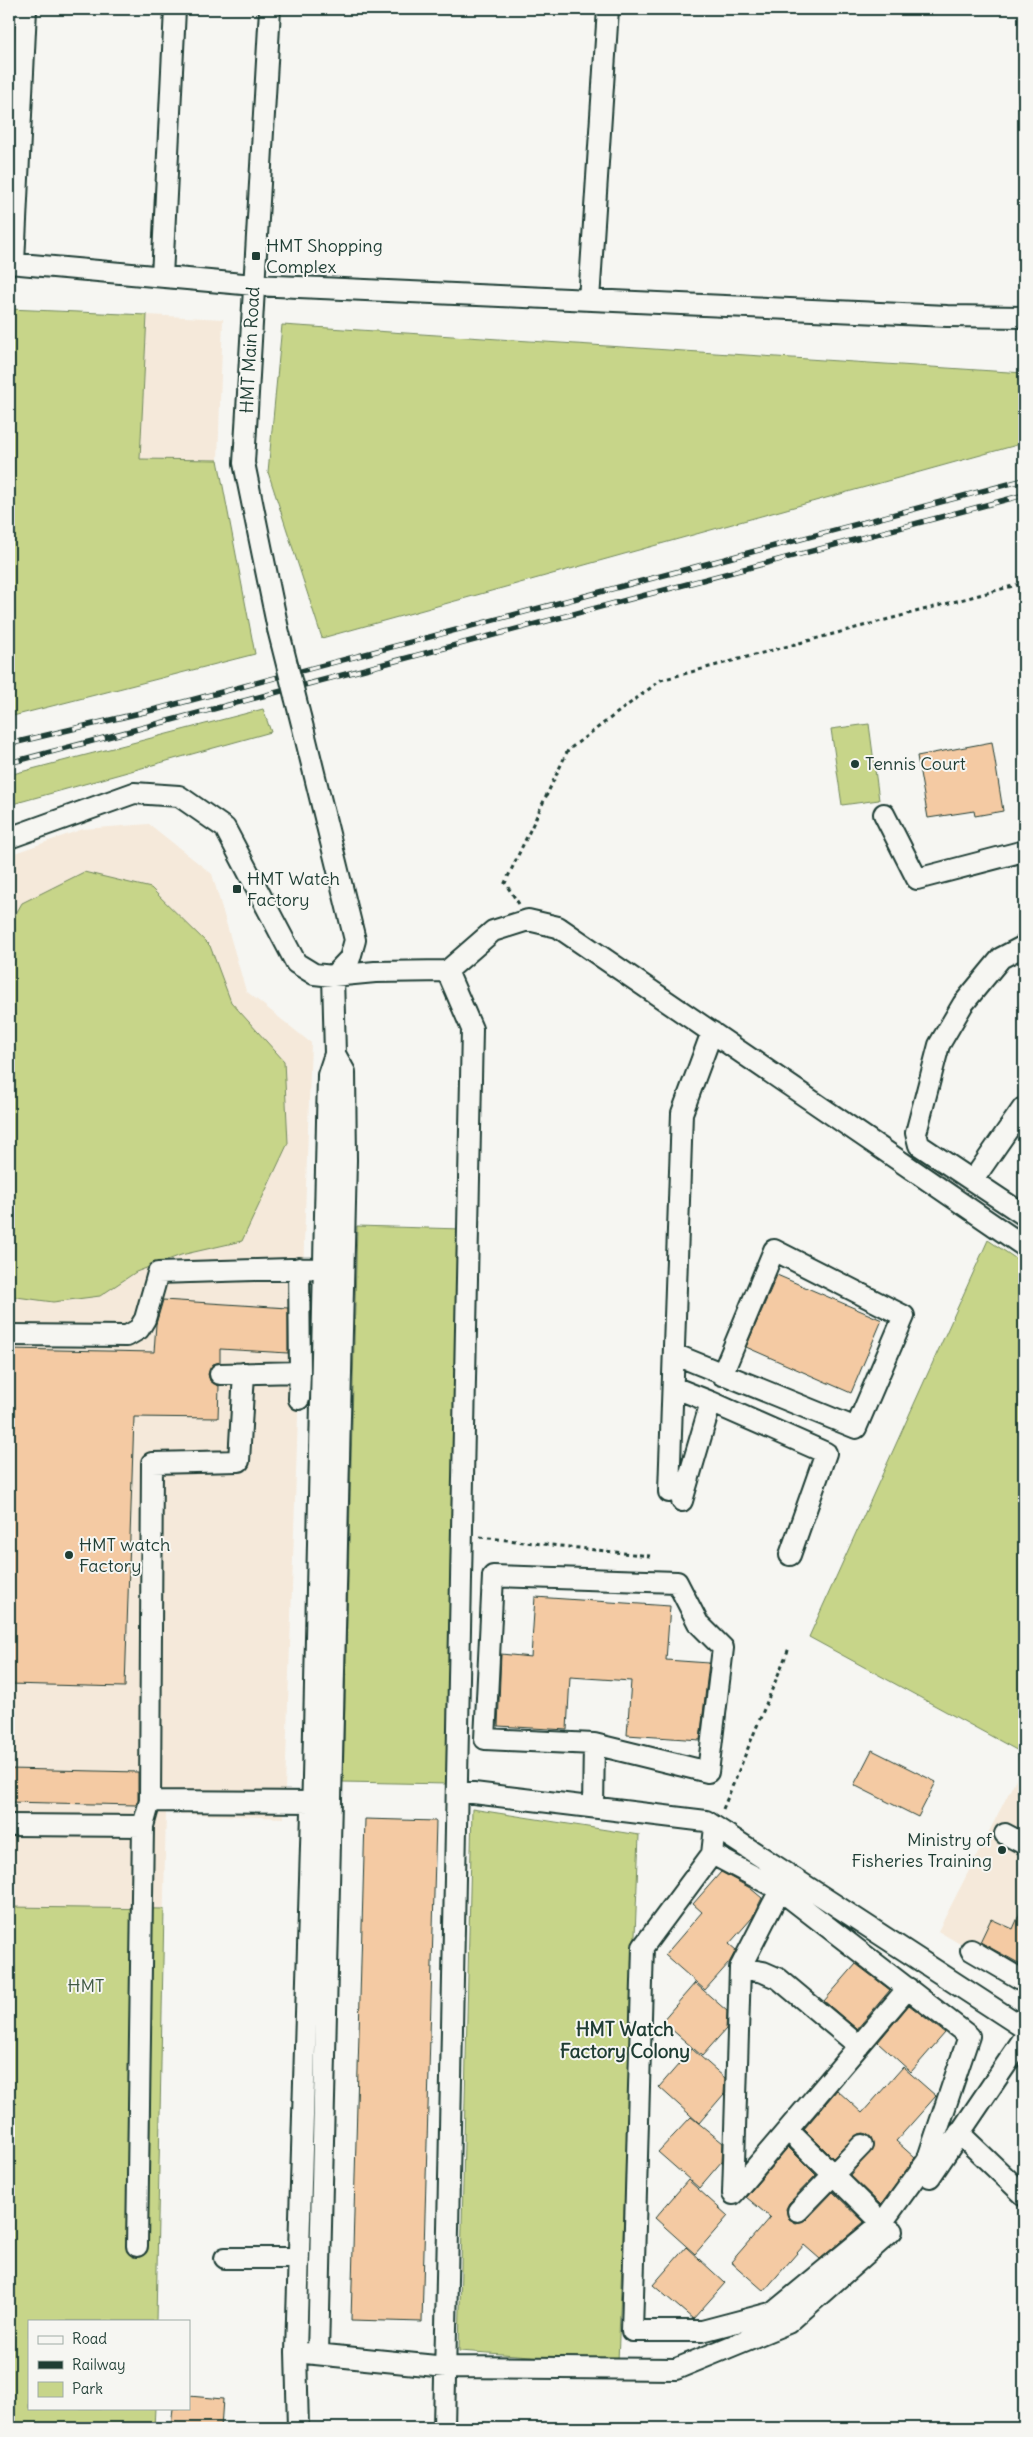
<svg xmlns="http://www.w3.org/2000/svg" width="1033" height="2437" viewBox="0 0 1033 2437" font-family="Delius,sans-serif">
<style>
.built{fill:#f5e9da}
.green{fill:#c7d589;stroke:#73895e}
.building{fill:#f4caa3;stroke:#1f3d34}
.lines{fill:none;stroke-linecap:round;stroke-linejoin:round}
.minor-casing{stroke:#1f3d34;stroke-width:24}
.path{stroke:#1f3d34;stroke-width:3;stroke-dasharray:4 4;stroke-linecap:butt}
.minor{stroke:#f6f6f2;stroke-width:20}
.rail-casing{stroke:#1f3d34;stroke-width:5.5}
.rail{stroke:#f6f6f2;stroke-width:4;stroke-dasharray:11;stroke-linecap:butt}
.minor-bridge-casing{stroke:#1f3d34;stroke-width:24;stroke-linecap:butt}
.minor-bridge{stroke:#f6f6f2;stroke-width:20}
.poi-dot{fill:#1f3d34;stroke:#f6f6f2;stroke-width:2}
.labels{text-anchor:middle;stroke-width:4;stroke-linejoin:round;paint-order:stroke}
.poi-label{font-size:18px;fill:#1f3d34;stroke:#f6f6f2;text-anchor:start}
.street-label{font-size:18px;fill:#1f3d34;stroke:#f6f6f2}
.park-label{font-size:18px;fill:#415b45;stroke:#f6f6f2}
.neighbourhood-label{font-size:19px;font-weight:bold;fill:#1f3d34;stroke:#f6f6f2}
</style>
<rect width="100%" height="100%" fill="#f6f6f2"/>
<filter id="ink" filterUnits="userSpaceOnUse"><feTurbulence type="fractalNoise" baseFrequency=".02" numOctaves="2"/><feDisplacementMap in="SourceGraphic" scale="10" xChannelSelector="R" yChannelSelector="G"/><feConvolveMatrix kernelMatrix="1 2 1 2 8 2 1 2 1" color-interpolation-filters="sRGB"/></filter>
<g filter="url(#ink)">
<!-- built -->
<path class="built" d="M147,315L223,319L218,460L140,459Z
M149,824L212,874L246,991L311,1043L284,1818L166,1813L159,2103L29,2321V2408L9,2428V855L83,829Z
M1022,1767L1024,1769V1982L938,1931Z"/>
<!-- green -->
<path class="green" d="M9,309L147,315L140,459L218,460L255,654L9,717Z
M282,325L1024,373V443L322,638L268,472Z
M263,709L271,732L9,805V775Z
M869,724L879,800L842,805L831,729Z
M84,872L151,888L210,946L231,1002L284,1061L288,1143L242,1241L181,1255L136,1272L100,1296L53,1302L9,1296V926L22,903Z
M357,1226L462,1229L448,1784L343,1782Z
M988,1240L1024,1264V1754L809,1637Z
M472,1809L639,1835L618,2362L459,2351Z
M9,1907L164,1909L156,2321H29V2408H155L154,2428H9Z"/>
<!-- building -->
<path class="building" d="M992,742L1003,811L975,816L974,811L928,818L917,756Z
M777,1275L882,1320L851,1393L746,1347Z
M163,1300L288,1308V1353L220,1349V1362L213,1364L208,1374L210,1381L219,1386L218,1418L134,1417L125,1687L9,1684V1349L154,1352L156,1324Z
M535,1597L670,1606L666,1660L709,1663L700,1740L627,1735L631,1681L570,1677L567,1730L498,1726L501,1654L531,1657Z
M872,1750L936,1782L918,1817L854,1785Z
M9,1769L138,1772V1799L136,1805L9,1802Z
M365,1819L436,1821L422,2322L351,2320Z
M721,1872L750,1888L762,1898L752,1918L729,1944L736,1950L729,1963L705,1990L665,1955L702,1912L693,1904Z
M1024,1904V1966L980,1942L991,1919L1013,1929Z
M856,1964L890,1990L857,2029L824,2001Z
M695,1983L727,2011L726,2029L702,2056L662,2021Z
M909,2005L945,2033L911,2072L878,2042Z
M692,2049L725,2078L724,2094L699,2123L659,2087Z
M903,2067L936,2096L896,2141L915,2158L881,2205L850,2175L873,2148L871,2137L864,2133L858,2134L833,2158L804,2129L837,2090L862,2113Z
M691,2117L723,2143L722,2161L699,2188L658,2152Z
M788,2147L816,2175L789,2203L786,2209L789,2219L796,2223L806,2220L833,2192L864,2222L820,2259L804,2245L764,2291L731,2262L770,2217L746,2197Z
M688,2180L728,2216L695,2254L655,2218Z
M686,2247L725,2283L693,2319L653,2285Z
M189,2396L223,2399L221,2428H171L173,2408H189Z"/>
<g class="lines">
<!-- minor casing -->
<g class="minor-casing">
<path id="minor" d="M270,9L244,463L278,629
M9,263L254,285L947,316L1024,317
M14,263L26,9
M162,277L175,9
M589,300L608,9
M884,814L917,879L1024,851
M9,838L134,793L179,796L225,828L296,963L314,974L333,976L350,958L355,940L304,732
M1024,946L1001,958L963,1004L939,1045L916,1133L919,1145L1024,1215
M973,1180L1023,1108
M9,1335L127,1336L139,1329L145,1319L158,1273L324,1268
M674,1354L856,1428L904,1316L774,1250L722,1375
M220,1374L300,1372L299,1268
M673,1387L711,1402L682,1501
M299,1399L300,1372
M711,1402L826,1453L790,1555
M669,1492L682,1113L712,1032
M493,1576L677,1582L698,1623L723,1648L708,1772L594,1744L485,1739Z
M457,1791L706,1821L1024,2028
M150,1801L152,1463L239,1461L244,1373
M593,1807L594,1744
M9,1825L143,1826L150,1801L313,1802
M1005,1834L1024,1844
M712,1854L780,1890L969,2036L927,2161L882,2223L774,2312L702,2331H632L643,1947L712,1854L715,1827
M780,1890L740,1968L733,2194L908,1988
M971,1950L1024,1981
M740,1968L763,1972L779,1979L859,2046
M788,2130L882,2223
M959,2133L1024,2195
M930,2177L1024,2038
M798,2211L862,2145
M137,2246L143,1826
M225,2258H299
M305,2353L446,2367L676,2369L788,2323L892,2231
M318,2354L346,1160L345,1072L335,1054
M298,2428L296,2352L313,1778L328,1075L335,1054L333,976L375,972L447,971L493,931L528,920L558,927L1024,1246
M444,2428L472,1029L447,971"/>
</g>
<!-- path -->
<path class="path" d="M519,904L505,883L568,750L661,680L1024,583
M480,1537L650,1556
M723,1809L789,1648"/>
<!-- minor -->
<use href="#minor" class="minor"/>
<!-- rail casing -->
<g class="rail-casing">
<path id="rail" d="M9,744L161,708L1024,480
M9,763L1024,495"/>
</g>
<!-- rail -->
<use href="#rail" class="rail"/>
<!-- minor-bridge casing -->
<g class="minor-bridge-casing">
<path id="minor-bridge" d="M278,629L304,732"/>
</g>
<!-- minor-bridge -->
<use href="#minor-bridge" class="minor-bridge"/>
</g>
</g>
<!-- markers -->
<g class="poi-dot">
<rect x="251" y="251" width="10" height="10" rx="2.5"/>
<circle cx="855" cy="764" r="5"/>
<rect x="232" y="884" width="10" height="10" rx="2.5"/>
<circle cx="69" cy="1555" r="5"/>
<circle cx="1002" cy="1850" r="5"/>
</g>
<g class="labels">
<!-- poi labels -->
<g class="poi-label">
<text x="266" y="252">HMT Shopping<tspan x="266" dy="21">Complex</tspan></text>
<text x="865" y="770">Tennis Court</text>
<text x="247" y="885">HMT Watch<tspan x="247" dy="21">Factory</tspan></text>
<text x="79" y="1551">HMT watch<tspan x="79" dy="21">Factory</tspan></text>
<text x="992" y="1846" text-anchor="end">Ministry of<tspan x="992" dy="21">Fisheries Training</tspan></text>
</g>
<!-- street labels -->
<g class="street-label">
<text transform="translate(250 350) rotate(-87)" y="6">HMT Main Road</text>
</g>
<!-- park labels -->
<g class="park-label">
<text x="86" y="1992">HMT</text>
</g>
<!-- neighbourhood labels -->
<g class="neighbourhood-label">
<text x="625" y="2036">HMT Watch<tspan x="625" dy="22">Factory Colony</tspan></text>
</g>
</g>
<!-- margin -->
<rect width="1033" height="2437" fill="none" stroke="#f6f6f2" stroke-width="30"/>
<rect x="15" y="15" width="1003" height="2407" fill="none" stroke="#1f3d34" stroke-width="2" filter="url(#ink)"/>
<!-- legend -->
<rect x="28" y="2320" width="162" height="90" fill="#f6f6f2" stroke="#a0aca6"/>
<rect x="38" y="2336" width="25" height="8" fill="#f6f6f2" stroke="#a0aca6"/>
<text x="72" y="2344" font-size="15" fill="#1f3d34">Road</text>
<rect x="38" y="2361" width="25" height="8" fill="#1f3d34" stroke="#a0aca6"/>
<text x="72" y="2370" font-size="15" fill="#1f3d34">Railway</text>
<rect x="38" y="2382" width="25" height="15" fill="#c7d589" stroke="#a0aca6"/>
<text x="72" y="2394" font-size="15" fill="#1f3d34">Park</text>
</svg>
